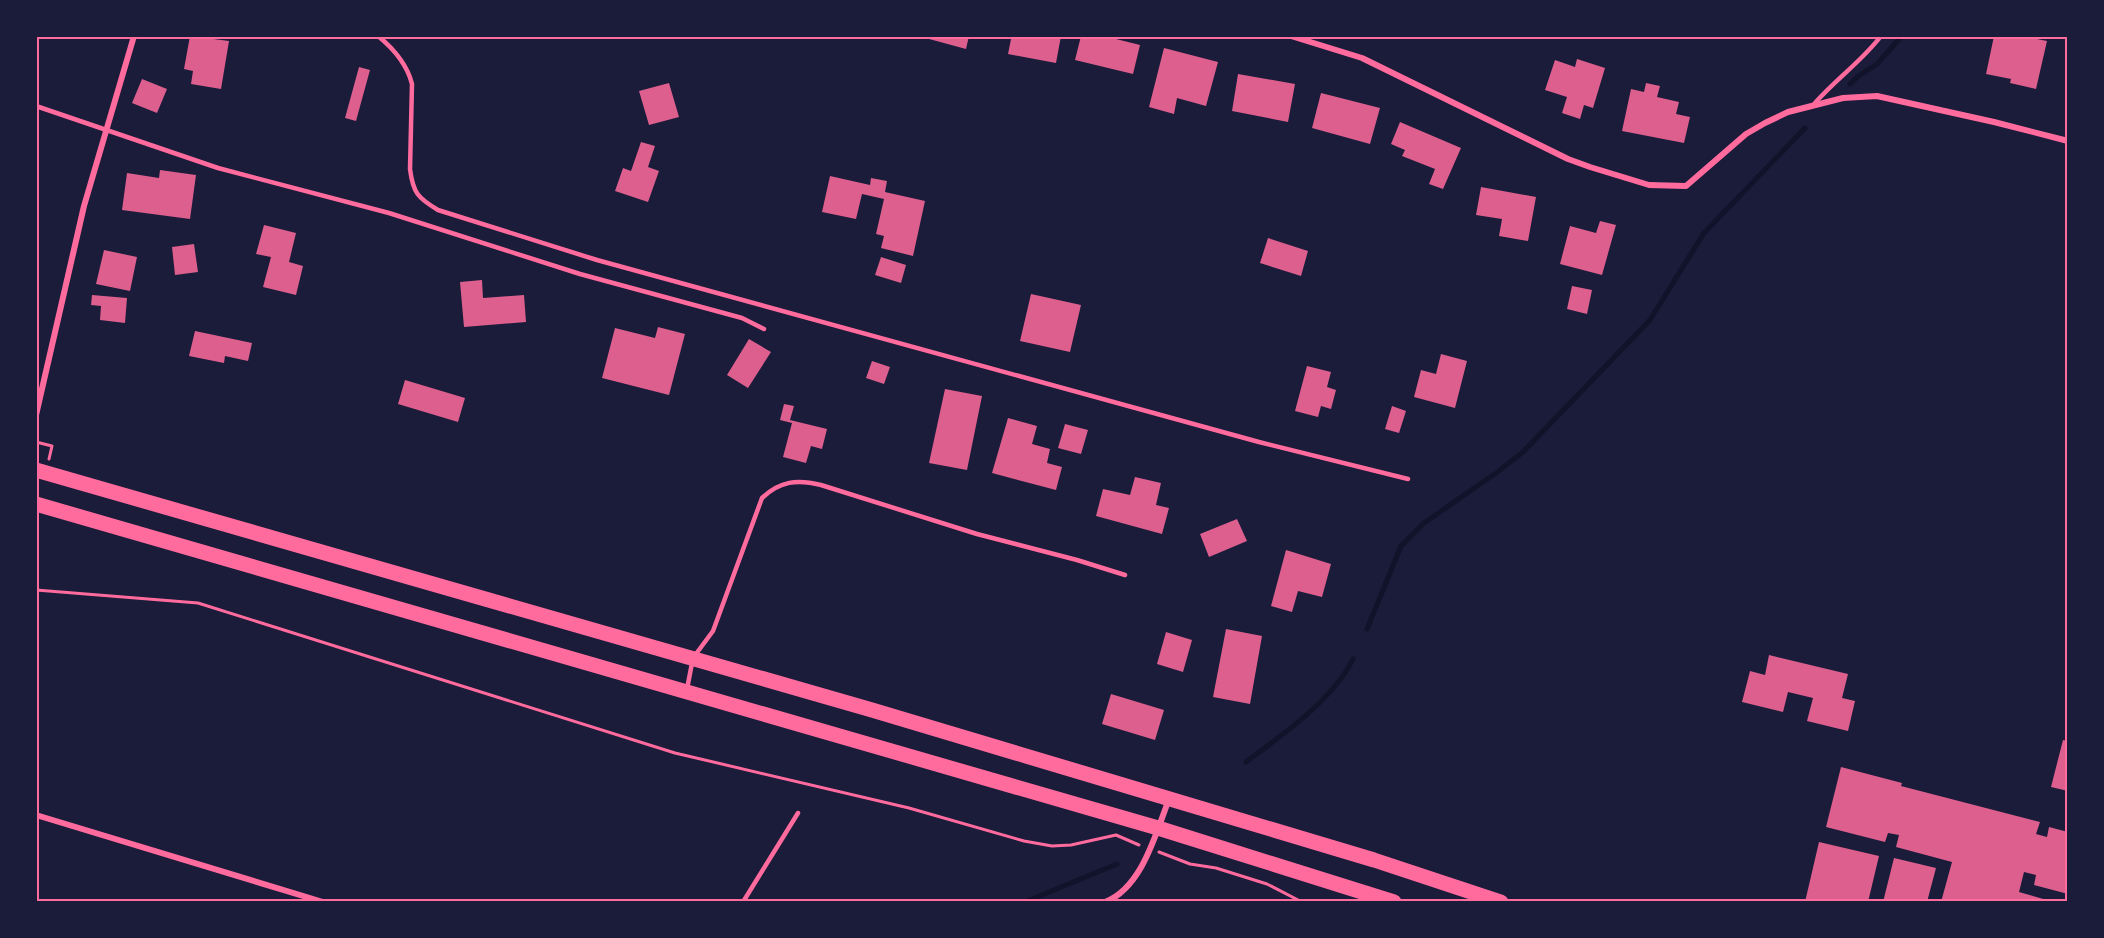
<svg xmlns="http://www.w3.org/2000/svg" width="2104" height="938" viewBox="0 0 2104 938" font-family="Rubik,sans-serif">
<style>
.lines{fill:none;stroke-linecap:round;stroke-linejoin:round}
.stream{stroke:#12122b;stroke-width:5}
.building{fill:#dd5f8e}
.path{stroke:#ff6b9d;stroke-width:3}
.service{stroke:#ff6b9d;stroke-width:4.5}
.minor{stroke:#ff6b9d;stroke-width:6}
.primary{stroke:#ff6b9d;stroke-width:15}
.neatline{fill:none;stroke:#ff6b9d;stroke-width:2}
</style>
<rect width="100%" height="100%" fill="#1b1b3a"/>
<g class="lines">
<!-- stream -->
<path class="stream" d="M1850,84L1857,77L1877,64L1902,36
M1367,629L1401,546L1424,523L1496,473L1523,452L1650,320L1704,233L1805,128
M1246,762C1283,734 1332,701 1353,659
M1025,902L1117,864"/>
</g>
<!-- building -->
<path class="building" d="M190,36L229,41L221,89L191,84L193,71L184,69Z
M918,36H969L966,49Z
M1000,36H1061L1056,63L1008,54L1011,39Z
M1081,36H1104L1140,45L1133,74L1075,60Z
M1994,36H2022L2047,41L2036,89L2010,83L2011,79L1986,74Z
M1164,48L1218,62L1206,106L1177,98L1174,114L1149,107Z
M1577,59L1605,68L1593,108L1584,105L1580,119L1562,113L1567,97L1545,90L1555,60L1575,67Z
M359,67L370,70L356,121L345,118Z
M1238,74L1295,84L1288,122L1232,111Z
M142,79L167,89L157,113L132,103Z
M669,83L679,117L649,125L639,91Z
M1646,83L1660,86L1657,97L1679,102L1676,114L1690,117L1684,143L1622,131L1631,89L1644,92Z
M1321,93L1380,108L1370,144L1312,128Z
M1400,122L1461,148L1443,189L1429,184L1435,169L1402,156L1405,150L1391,144Z
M641,142L655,146L648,167L659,171L648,202L615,191L623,168L631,171Z
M160,170L196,175L190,219L122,210L127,173L159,178Z
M830,176L870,185L871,178L887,181L885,192L925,201L913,256L881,248L884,236L876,234L884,199L862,194L856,219L822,212Z
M1481,187L1536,197L1528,241L1499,236L1502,219L1476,215Z
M1600,221L1616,225L1602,275L1560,264L1570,226L1596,233Z
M264,225L296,233L289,262L303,266L296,295L263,287L271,257L256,254Z
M1268,238L1308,251L1301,276L1260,263Z
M194,244L198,272L175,275L172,247Z
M104,250L137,257L130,291L96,284Z
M881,257L906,265L901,283L875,275Z
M482,280L483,298L524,295L526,322L464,327L460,282Z
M1572,286L1592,290L1587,314L1567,309Z
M1031,294L1081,305L1070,352L1020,341Z
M92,295L127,298L125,323L100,320L101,306L91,305Z
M658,327L685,334L669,395L602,378L615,328L655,338Z
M195,331L252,343L248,361L225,356L224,363L189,356Z
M749,339L771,352L748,388L727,375Z
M1441,354L1467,361L1455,408L1414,397L1421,370L1436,374Z
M872,361L890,367L884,384L866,378Z
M1307,366L1331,372L1327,387L1336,390L1331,409L1321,406L1318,417L1295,411Z
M405,380L465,398L458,422L398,404Z
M945,389L982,396L967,470L929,463Z
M784,404L794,406L790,420L827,429L822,449L811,446L806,463L783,457L792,423L780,420Z
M1392,406L1406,411L1399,433L1385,429Z
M1008,418L1037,426L1032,444L1050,449L1047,463L1062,467L1056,490L992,473Z
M1065,424L1088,430L1081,454L1058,448Z
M1135,477L1161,483L1156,505L1169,508L1162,534L1096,516L1103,489L1130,495Z
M1237,519L1247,541L1209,557L1200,534Z
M1286,550L1331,564L1322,597L1298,591L1292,612L1271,606Z
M1226,629L1262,636L1250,704L1213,697Z
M1166,632L1192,640L1183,672L1157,664Z
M1769,655L1848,674L1842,698L1855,701L1848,731L1807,721L1813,698L1788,692L1783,712L1742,702L1750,671L1765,675Z
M1111,694L1164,710L1155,740L1102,724Z
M2063,740L2068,741V791L2051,787Z
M1841,767L1902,783L1901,786L2040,822L2036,834L2047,837L2049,827L2068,832V894L2034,885L2036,875L2024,872L2019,892L2054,902H1941L1952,862L1896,847L1899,835L1888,833L1885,842L1826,827Z
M1819,842L1879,856L1868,902H1805Z
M1894,858L1936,868L1927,902H1883Z"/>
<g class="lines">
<!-- path -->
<path class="path" d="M36,442L52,446L49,459
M36,590L198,603L675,753L909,808L1024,841L1052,846L1071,845L1116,835L1139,845
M1159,852L1190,864L1216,868L1267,884L1302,902"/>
<!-- service -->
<path class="service" d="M378,36C394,49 407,64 412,84L410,169C413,193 418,198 438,210L597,260L1259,442L1408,479
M1815,103C1836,79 1862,61 1881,36
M36,106L218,168L389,213L580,274L742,318L764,329
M687,689L693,658L713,631L762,498C780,481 797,479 821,485L977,534L1077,560L1125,575
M743,902L798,813"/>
<!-- minor -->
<path class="minor" d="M1291,36L1362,58L1568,159L1590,167L1649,185L1686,186L1746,134L1765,123L1788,112L1843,98L1877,96L1994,122L2068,141
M36,415L84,206L134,36
M36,815L323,902
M1105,902C1142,888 1156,833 1169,799"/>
<!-- primary -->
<path class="primary" d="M36,470L872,710L1374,860L1501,902
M36,504L1158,828L1394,902"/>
</g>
<!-- border -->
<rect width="2104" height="938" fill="none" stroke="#1b1b3a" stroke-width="75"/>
<rect x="38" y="38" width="2028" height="862" class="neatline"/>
</svg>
